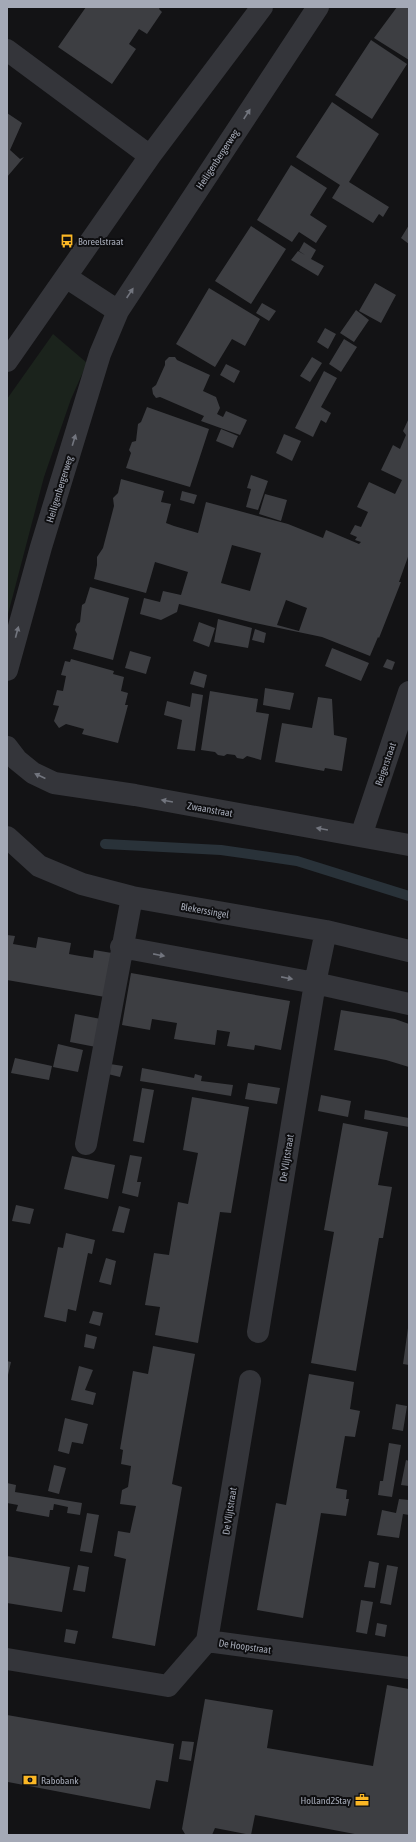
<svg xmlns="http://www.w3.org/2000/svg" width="416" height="1842" viewBox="0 0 416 1842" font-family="'Asap Condensed',sans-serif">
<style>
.green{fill:#1b231c}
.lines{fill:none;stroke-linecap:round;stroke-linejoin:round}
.stream{stroke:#293239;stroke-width:10}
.building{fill:#3d3e42;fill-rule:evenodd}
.minor{stroke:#34353a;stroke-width:22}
.oneway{fill:#72757e}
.labels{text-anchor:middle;stroke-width:4;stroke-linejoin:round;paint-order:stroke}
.street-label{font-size:10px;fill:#a4a9b6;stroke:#0e0e10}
.poi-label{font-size:10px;fill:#a4a9b6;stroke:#0e0e10;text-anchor:start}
</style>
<rect width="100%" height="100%" fill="#131315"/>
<!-- green -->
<path class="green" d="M53,334L87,363L71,399L44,477L7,618V399Z"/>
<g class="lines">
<!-- stream -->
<path class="stream" d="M105,844L221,850L297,861L409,896"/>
</g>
<!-- building -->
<path class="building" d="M86,7H160L159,9L162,12L147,34L139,29L129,44L136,49L112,84L58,47Z
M397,7H409V60L374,38Z
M371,40L407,64L372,119L335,95Z
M332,102L379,134L349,182L389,207L383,217L379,214L373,223L332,198L340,185L296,157Z
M7,113L22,123L10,150L20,159L24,157L7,177Z
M291,165L327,188L310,215L327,226L316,243L299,232L292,242L257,220Z
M409,225V244L401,238Z
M251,226L286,249L251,304L215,281Z
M304,242L316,250L311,259L324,266L318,276L291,260L298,251L305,255L299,251Z
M375,283L396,295L381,323L359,311Z
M209,288L260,319L245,346L232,339L215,367L176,344Z
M262,303L276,311L269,321L256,313Z
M356,310L369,320L354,342L340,333Z
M325,328L336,334L328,349L317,342Z
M344,339L357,347L341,372L329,364Z
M169,357H175L177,360L210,375L203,391L216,397L220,408L217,414L223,417L226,411L247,420L240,435L201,421L204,416L160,397L156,398L153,394L152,388L156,385L165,365V361Z
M312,357L322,363L310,382L300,376Z
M226,364L240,371L234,383L220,375Z
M324,371L337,378L321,407L331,413L326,423L321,420L313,437L295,428Z
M147,407L209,429L190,487L126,468L131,453L129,450L132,442L136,441L138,424L141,422Z
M409,418V554L399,582H401L379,638L378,637L370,656L322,637L250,622L179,604L177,612L161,620L140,614L144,598L160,602L163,591L181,595L188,572L155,562L146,593L94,579L97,565V557L103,548L114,506L113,498L118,493L121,479L164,491L161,502L171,504L166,523L174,526L198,533L206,502L288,524L323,538L326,530L359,544L361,542L355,540L357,537L350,534L355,525L361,527L368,512L357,507L369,482L395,494L402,480L381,470L393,445L400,449L406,435L403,431ZM232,545L261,553L250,591L221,583ZM286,600L307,608L299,631L277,625Z
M221,429L238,436L233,448L216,441Z
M284,434L301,441L292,461L276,453Z
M251,475L268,481L258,510L246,507L251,489L247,488Z
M182,491L197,495L194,504L180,500Z
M265,494L287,500L281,521L259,514Z
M90,587L129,598L113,660L73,649L77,634L75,630L77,624L80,622L82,605L85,603Z
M218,619L252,628L248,648L214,642Z
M199,622L215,628L209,647L193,641Z
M255,629L266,633L264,643L252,640Z
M332,648L369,663L361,681L325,666Z
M130,651L151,657L146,674L125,668Z
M71,659L114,671L113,674L124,677L121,691L128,693L125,705H128L118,743L82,734L84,729L66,724L59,728L54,721L59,706L53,705L57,690L63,691L66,676L61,675L65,661L70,662Z
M387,659L395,662L392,670L383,667Z
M194,671L207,675L204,688L190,684Z
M265,688L294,693L290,710L263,705Z
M210,691L258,699L256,712L269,714L261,760L247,756L243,759L237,758L235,755L227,754L224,756L218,755L215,752L201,750Z
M192,693L203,695L195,751L177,749L182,720L164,715L167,701L190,707Z
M318,697L332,699L334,735L347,738L342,771L325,768L324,771L275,762L282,723L312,728Z
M7,935L15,936L13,944L36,948L38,937L71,943L69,954L80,956L93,958L94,950L112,953L105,997L7,980Z
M131,973L290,1001L281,1050L255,1045L254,1050L227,1046L230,1032L217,1030L215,1045L174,1039L177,1023L152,1019L150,1030L122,1025Z
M341,1010L395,1019L409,1024V1067L386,1060L334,1050Z
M75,1014L101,1019L96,1047L70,1042Z
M58,1044L83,1050L78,1072L53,1067Z
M15,1058L52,1066L49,1080L11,1073Z
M110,1064L123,1066L120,1077L108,1074Z
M142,1068L194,1078L195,1074L202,1076L201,1081L233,1085L231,1096L140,1081Z
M248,1083L280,1088L277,1104L245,1099Z
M142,1088L154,1090L144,1143L133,1141Z
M321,1095L351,1101L348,1117L318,1111Z
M192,1097L249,1107L231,1213L220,1212L198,1343L155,1335L160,1307L145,1305L154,1253L169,1255L178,1202L188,1204L198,1153L183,1150Z
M365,1110L409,1118V1127L364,1119Z
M343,1123L388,1132L378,1185L392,1187L383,1238H379L356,1371L311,1363L334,1232L324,1230Z
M130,1155L142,1157L137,1182H141L138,1197L122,1193Z
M72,1156L115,1165L108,1199L64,1189Z
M16,1205L34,1209L30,1224L12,1221Z
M119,1206L130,1209L124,1233L112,1231Z
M66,1233L95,1240L92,1254L88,1253L76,1311L68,1309L66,1322L44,1317L58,1247L63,1248Z
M106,1258L116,1261L111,1285L99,1282Z
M93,1311L103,1313L100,1326L89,1323Z
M408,1328L409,1329V1365L403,1364Z
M86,1334L97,1337L94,1349L84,1347Z
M153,1346L195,1354L172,1484L182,1487L155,1646L112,1638L126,1559L114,1556L118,1531L130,1533L136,1506L120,1504L122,1490L128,1487L131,1466L121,1464L123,1450L120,1449L133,1371L148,1374Z
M7,1361L11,1362L8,1375H7Z
M79,1366L93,1370L85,1390L96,1393L93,1405L71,1400Z
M309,1374L354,1382L350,1409L360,1411L355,1437L345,1436L336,1488L347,1490L346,1499H349L346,1516L321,1513L303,1618L257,1610L276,1503L286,1505Z
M396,1404L407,1406L403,1431L392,1429Z
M65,1418L88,1424L83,1444L72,1442L69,1454L58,1451Z
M389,1443L401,1445L392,1497L378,1495L380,1481H383Z
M406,1460L409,1461V1486L401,1485Z
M54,1465L66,1468L59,1494L48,1491Z
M7,1483L16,1485L15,1492L82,1503L80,1515L67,1513L68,1507L54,1504L53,1510H50L49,1517L16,1511L18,1505L7,1503Z
M399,1499L409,1500V1515L403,1514L399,1538L377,1535L382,1510L396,1513Z
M87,1513L99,1515L92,1553L80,1551Z
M7,1556L70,1567L62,1612L7,1603Z
M369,1561L379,1563L375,1588L364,1587Z
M78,1565L89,1567L85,1592L73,1590Z
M387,1565L398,1567L391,1605L380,1603Z
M361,1600L373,1602L367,1634L356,1632Z
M377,1623L387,1625L385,1637L375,1635Z
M66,1629L78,1631L75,1644L64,1642Z
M387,1685L409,1689V1835H360L255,1815L251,1835L215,1828L212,1835H194L185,1834L182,1829L205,1699L273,1710L267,1748L373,1766Z
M7,1715L174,1744L168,1782L156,1780L150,1809L8,1782L7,1783Z
M182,1741L194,1742L191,1761L179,1759Z"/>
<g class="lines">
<!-- minor -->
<path class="minor" d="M7,50L150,156
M66,277L118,311
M7,361L150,156L262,7
M7,670L41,547L100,354L118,311L318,7
M7,747L17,760L33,773L54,783L135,795L409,845
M361,836L409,692
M7,837L39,866L82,884L132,897L326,931L409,951
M121,947L315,983L409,1004
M86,1144L132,897
M258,1332L315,983L326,931
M207,1641L250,1381
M207,1641L409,1668
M7,1659L168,1686L207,1641"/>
</g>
<!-- one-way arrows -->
<defs><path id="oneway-solid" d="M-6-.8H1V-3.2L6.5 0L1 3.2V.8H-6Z"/></defs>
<g class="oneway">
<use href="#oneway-solid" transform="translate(247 114) rotate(-57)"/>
<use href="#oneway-solid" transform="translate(130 293) rotate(-56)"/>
<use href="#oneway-solid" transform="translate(74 440) rotate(-73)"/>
<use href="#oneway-solid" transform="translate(17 632) rotate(-75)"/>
<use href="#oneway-solid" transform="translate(40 776) rotate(-155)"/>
<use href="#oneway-solid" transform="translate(167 801) rotate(-170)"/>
<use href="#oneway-solid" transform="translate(322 829) rotate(-170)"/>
<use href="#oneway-solid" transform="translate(159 955) rotate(11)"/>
<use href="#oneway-solid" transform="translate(287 978) rotate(11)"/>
</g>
<!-- icons -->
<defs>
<g id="bus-bare" transform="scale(1.08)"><path d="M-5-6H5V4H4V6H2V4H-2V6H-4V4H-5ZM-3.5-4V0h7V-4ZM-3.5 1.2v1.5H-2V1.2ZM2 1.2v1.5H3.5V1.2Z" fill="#fbb725" stroke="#0e0e10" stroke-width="2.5" paint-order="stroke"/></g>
<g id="bank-bare" transform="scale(1.08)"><path d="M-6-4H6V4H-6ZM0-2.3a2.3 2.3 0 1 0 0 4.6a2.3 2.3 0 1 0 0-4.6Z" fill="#fbb725" stroke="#0e0e10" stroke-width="2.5" paint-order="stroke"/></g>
<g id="office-bare" transform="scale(1.08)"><path d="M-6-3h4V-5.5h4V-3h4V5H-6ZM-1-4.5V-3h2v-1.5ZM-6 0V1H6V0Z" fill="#fbb725" stroke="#0e0e10" stroke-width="2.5" paint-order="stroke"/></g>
</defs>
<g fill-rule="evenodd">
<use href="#bus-bare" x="67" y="241"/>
<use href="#bank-bare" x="30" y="1780"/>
<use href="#office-bare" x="362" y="1800"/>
</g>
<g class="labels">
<!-- street labels -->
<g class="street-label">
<text transform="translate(217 159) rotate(-57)" y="4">Heiligenbergerweg</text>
<text transform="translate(59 489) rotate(-73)" y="4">Heiligenbergerweg</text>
<text transform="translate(385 764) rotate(-71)" y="4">Reigerstraat</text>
<text transform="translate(210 809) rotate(10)" y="4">Zwaanstraat</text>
<text transform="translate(205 910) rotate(10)" y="4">Blekerssingel</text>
<text transform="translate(286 1158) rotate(-81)" y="4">De Vlijtstraat</text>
<text transform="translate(229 1511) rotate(-81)" y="4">De Vlijtstraat</text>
<text transform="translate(245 1646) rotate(8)" y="4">De Hoopstraat</text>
</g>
<!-- poi labels -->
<g class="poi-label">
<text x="78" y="245">Boreelstraat</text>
<text x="41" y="1784">Rabobank</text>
<text x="351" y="1804" text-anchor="end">Holland2Stay</text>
</g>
</g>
<!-- border -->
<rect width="416" height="1842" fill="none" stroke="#a4a9b6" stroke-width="16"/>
</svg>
